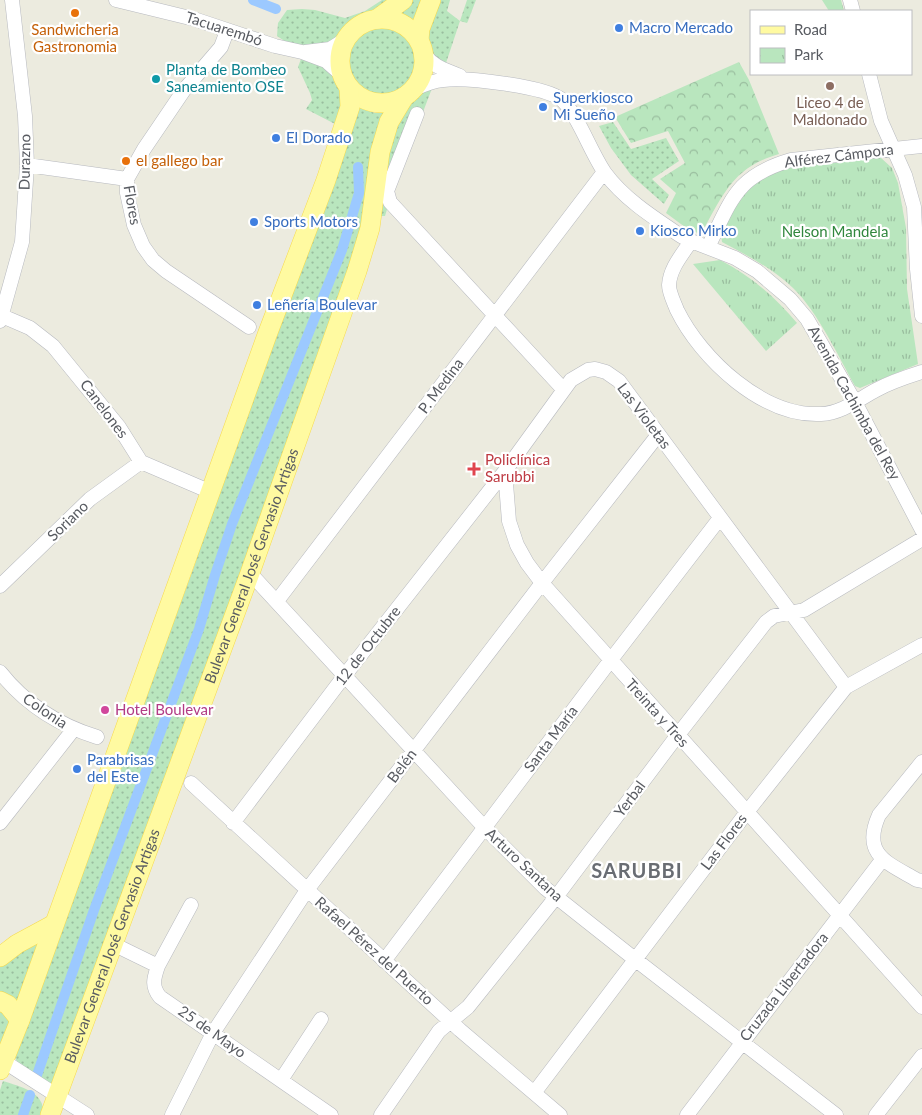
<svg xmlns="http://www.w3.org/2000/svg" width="922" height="1115" viewBox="0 0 922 1115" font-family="Lato,sans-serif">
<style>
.grass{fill:url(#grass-dots)}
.forest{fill:url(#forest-crowns)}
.park{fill:url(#park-tufts)}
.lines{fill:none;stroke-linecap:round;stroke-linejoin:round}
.canal{stroke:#9cc9ff;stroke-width:10}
.minor-casing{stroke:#b7b9bf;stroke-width:15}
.major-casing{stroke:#f7da4d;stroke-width:20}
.minor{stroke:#fff;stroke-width:14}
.major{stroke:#fffaa1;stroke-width:19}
.food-dot{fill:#e8710a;stroke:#fff;stroke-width:2}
.shop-dot{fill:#3f7fe0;stroke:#fff;stroke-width:2}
.culture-dot{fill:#0f9aa8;stroke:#fff;stroke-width:2}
.education-dot{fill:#8d6e63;stroke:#fff;stroke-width:2}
.health-dot{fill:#e0444e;stroke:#fff;stroke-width:2}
.hotel-dot{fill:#d1479c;stroke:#fff;stroke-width:2}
.labels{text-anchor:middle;stroke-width:4.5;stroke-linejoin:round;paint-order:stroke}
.shop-label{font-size:15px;fill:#366cbe;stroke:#fff;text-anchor:start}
.street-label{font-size:15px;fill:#585b61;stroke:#fff}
.food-label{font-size:15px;fill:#c56008;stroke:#fff}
.culture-label{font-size:15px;fill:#0d838f;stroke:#fff;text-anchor:start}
.education-label{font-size:15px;fill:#785e54;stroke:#fff}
.park-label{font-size:15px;fill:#31873e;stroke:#fff}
.health-label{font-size:15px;fill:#be3a42;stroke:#fff;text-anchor:start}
.hotel-label{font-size:15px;fill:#b23c85;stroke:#fff;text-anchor:start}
.district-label{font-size:20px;font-weight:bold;letter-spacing:1px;fill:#696d73;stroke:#fff}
</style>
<defs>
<pattern id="grass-dots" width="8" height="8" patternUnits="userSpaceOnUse" patternTransform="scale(1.25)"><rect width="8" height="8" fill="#b9e6be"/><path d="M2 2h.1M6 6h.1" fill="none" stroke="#99bd9e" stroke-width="1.8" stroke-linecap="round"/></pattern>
<pattern id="forest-crowns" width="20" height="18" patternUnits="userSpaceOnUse" patternTransform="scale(1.25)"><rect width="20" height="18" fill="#b9e6be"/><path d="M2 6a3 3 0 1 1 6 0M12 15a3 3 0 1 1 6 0" fill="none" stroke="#99bd9e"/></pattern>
<pattern id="park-tufts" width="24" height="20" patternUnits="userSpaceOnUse" patternTransform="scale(1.25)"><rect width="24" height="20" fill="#b9e6be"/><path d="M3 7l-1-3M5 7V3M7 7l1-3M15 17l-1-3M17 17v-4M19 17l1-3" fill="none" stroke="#99bd9e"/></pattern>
</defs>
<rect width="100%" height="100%" fill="#ecebdf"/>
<!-- grass -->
<path class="grass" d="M382,0H395L378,12L350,24L331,44L309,48L286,42L277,36L278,23L287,10L302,9L315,10L345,18L365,11Z
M411,0H424L414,26L407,21L394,15Z
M435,0H450L447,11L460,21L467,0H476L468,21L467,23L460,21L446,63C415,47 428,28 435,0Z
M346 63a35 35 0 1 1 70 0a35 35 0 1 1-70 0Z
M301,59L323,64L330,71L343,98L335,124L306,109L312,100L310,93L298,67Z
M434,83L423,112L415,109L411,110L383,186L388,206L385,216H379L380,175L404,109Z
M358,107L375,113H385L366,228L56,1081L48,1084L17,1062L14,1055L195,564L222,475Z
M613,122L631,149L666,138L679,161L652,179L669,195L664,204L631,175L611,148L599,126Z
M40,939L16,1003L0,993V963Z
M0,1004L11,1020L0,1045Z
M3,1081C21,1087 46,1092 43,1115H0V1090Z"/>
<!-- forest -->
<path class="forest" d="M739,62L749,80L779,154C733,167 723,195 701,234L689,230L666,213L676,193L660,179L685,163L668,131L631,143L615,117Z"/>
<!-- park -->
<path class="park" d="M822,0H841L844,11H829Z
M880,157L892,168L898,183L906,228L907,289L918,364L860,388L855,386C838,356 818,312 793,288C772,268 748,256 722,242L721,235C728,222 735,202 745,192C772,161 841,160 880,157Z
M720,260C751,276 775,297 797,323L766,351L693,264Z"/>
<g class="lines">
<!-- canal -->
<path class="canal" d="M253,0L276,9
M37,1075L94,910L199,629L215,575L232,524L342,250L359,193L358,167
M23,1115L30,1095"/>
<!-- minor casing -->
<g class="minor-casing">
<path id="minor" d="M116,0L194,19L275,46L302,52L326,61L342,75
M850,0L853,11
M227,31L221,47L184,90L144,149L127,179V193L134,225L143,246L153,260L166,271L249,327
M305,52L330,49L346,39
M424,54C435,68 444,69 460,76
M869,74L881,121L905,175L914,207L917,269L922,316
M414,89C423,85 432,81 443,80C465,77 545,86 562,100C578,115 591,153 605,173C624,199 654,218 681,236L691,241L735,258L757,271L790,299L807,319L855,402L922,530
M417,114L387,191L390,202L563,389
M27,165L127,179
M691,241C682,255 670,268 669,285C669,293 674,302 677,310C701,359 763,417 821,414C842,413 859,399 876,390C891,382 906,377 922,372
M708,247C732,199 736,176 791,160L922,146
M2,316L30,328L53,346L119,427L141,462L211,492
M0,321L22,242L27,165L25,116L12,0
M250,573L484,827L545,888L636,960L836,1115
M0,586L90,499L141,462
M277,601L604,172
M0,672C26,705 58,725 97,737
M846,687L619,381L606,372L595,369L588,370L571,380L505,471L509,521L517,545L527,563L542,583L922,1007
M922,762L879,815C861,855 888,863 917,880L922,881
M191,783L460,1030L560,1115
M0,823L73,730
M233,823L345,675L505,471
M113,944L158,966C154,978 151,986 160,997L331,1115
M384,961L610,661L720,518
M158,966L191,905
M0,1059L87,1115
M281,1080L321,1019
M534,1093L747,812L846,687L922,645
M172,1115L213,1033L307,890L542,583L658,435
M381,1115L439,1031L468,1007L556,897L677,736L766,622L774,616L804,610L922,539
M687,1115L882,860
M876,1115L922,1056"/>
</g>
<!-- major casing -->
<g class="major-casing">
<g id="major">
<circle cx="382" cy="61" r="42"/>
<path d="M377,19L403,0"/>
<path d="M419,40L420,29L431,0"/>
<path d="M0,957L17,944L54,924"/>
<path d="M0,1001L8,1005L20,1020"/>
<path d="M0,1070L20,1020L267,335L326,180L350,107L349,88"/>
<path id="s1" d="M50,1115L250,573L357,271L370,228L380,152L389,122L404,97"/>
</g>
</g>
<!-- minor -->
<use href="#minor" class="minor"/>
<!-- major -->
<use href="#major" class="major"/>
</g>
<!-- markers -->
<g class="food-dot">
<circle cx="75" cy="13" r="5"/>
<circle cx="126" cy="161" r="5"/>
</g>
<g class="shop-dot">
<circle cx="619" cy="28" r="5"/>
<circle cx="543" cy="107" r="5"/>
<circle cx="276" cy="138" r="5"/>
<circle cx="254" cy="222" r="5"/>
<circle cx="640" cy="231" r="5"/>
<circle cx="257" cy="305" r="5"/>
<circle cx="77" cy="769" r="5"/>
</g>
<circle class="culture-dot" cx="156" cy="79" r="5"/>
<circle class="education-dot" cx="830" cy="86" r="5"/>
<path class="health-dot" d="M471.5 461.5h5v5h5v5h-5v5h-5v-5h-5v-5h5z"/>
<circle class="hotel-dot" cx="105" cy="710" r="5"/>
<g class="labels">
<!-- shop labels -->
<g class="shop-label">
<text x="629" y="33">Macro Mercado</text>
<text x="553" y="103">Superkiosco<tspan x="553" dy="17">Mi Sueño</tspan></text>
<text x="286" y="143">El Dorado</text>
<text x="264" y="227">Sports Motors</text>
<text x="650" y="236">Kiosco Mirko</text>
<text x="267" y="310">Leñería Boulevar</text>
<text x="87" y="765">Parabrisas<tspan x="87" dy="17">del Este</tspan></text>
</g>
<!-- street labels -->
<g class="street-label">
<text transform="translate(224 29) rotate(18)" y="5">Tacuarembó</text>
<text transform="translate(839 156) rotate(-7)" y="5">Alférez Cámpora</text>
<text transform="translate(25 162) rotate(-89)" y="5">Durazno</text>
<text transform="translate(132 205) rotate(80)" y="5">Flores</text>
<text transform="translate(441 386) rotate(-53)" y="5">P. Medina</text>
<text transform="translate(854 403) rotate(61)" y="5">Avenida Cachimba del Rey</text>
<text transform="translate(104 409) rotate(53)" y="5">Canelones</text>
<text transform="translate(644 416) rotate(53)" y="5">Las Violetas</text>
<text transform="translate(68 521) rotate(-44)" y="5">Soriano</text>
<text dy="5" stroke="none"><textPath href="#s1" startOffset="585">Bulevar General José Gervasio Artigas</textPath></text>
<text transform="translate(368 646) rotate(-52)" y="5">12 de Octubre</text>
<text transform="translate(45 711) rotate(34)" y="5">Colonia</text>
<text transform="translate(657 713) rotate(48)" y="5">Treinta y Tres</text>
<text transform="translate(551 739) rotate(-53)" y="5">Santa María</text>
<text transform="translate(402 766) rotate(-53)" y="5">Belén</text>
<text transform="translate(630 799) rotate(-53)" y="5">Yerbal</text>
<text transform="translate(724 842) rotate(-53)" y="5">Las Flores</text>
<text transform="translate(524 865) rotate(43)" y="5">Arturo Santana</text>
<text dy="5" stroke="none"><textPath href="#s1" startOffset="180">Bulevar General José Gervasio Artigas</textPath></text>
<text transform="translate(374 951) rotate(42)" y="5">Rafael Pérez del Puerto</text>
<text transform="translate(784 987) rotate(-52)" y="5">Cruzada Libertadora</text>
<text transform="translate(212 1032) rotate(35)" y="5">25 de Mayo</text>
</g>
<!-- food labels -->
<g class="food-label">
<text x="75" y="35">Sandwicheria<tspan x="75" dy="17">Gastronomia</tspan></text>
<text x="136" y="166" text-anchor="start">el gallego bar</text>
</g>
<!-- culture labels -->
<g class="culture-label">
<text x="166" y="75">Planta de Bombeo<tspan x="166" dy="17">Saneamiento OSE</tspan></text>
</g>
<!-- education labels -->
<g class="education-label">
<text x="830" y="108">Liceo 4 de<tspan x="830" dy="17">Maldonado</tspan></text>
</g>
<!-- park labels -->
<g class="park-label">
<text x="835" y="237">Nelson Mandela</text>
</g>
<!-- health labels -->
<g class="health-label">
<text x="485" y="465">Policlínica<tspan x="485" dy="17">Sarubbi</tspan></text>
</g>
<!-- hotel labels -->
<g class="hotel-label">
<text x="115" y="715">Hotel Boulevar</text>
</g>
<!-- district labels -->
<g class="district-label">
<text x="637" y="878">SARUBBI</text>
</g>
</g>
<!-- legend -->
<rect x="750" y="10" width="162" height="65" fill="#ffffff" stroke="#bcbdc0"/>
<rect x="760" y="26" width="25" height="8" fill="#fffaa1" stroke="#bcbdc0"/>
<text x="794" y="35" font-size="15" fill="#585b61">Road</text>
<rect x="760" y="48" width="25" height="15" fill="url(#park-tufts)" stroke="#bcbdc0"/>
<text x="794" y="60" font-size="15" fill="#585b61">Park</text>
</svg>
